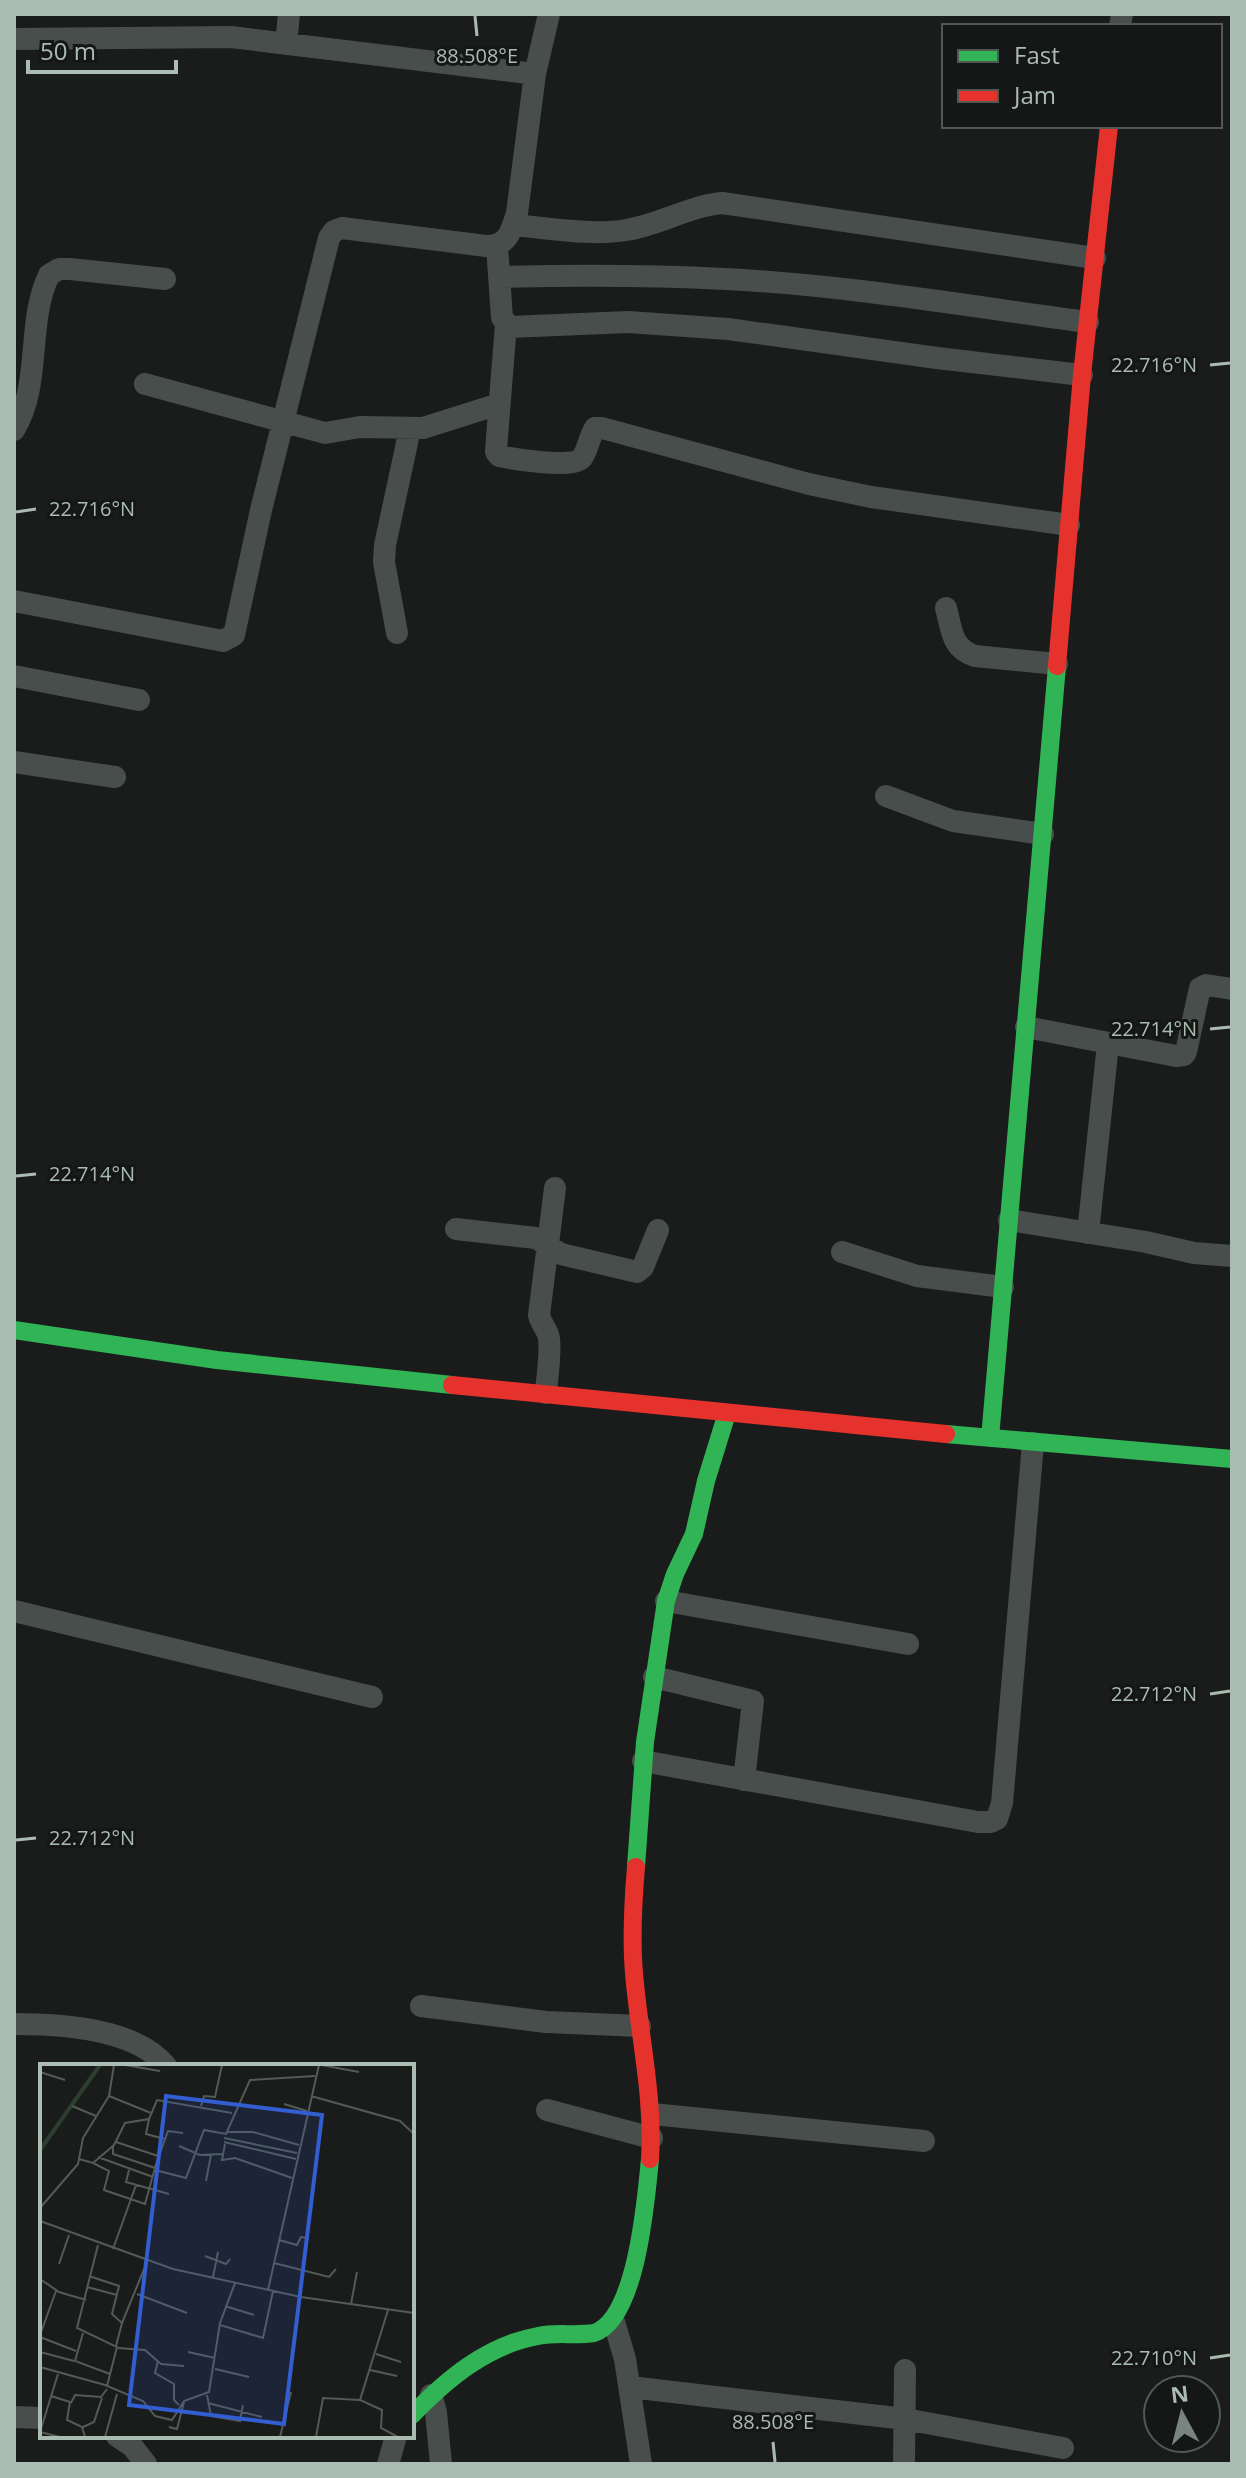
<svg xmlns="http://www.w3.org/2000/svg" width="1246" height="2478" viewBox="0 0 1246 2478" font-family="'Open Sans',sans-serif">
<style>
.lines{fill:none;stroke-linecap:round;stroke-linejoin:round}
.street{stroke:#484e4b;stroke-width:22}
.fast{stroke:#30b455;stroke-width:18}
.jam{stroke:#e5322d;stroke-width:18}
.ticks{fill:none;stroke:#aabcb2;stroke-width:3}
.inset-river{fill:none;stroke:#2b3e2f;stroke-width:4}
.inset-road{fill:none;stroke:#545b57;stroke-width:2}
.view{fill:#325ed2;fill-opacity:0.15;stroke:#325ed2;stroke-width:4}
.inset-edge{fill:none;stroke:#aabcb2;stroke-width:4}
.ticks-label{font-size:20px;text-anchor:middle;fill:#aabcb2;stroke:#141716;stroke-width:6;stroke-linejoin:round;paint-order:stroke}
</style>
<rect width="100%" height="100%" fill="#1a1b1b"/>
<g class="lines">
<!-- street -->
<path class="street" d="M1120,26L1122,14
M14,39L231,37L535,74
M286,44L289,14
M513,225C550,228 590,236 626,230C659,225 689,206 722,203L1095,258
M497,246L502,318L510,327L628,322L728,329L937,358L1082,375
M499,277C574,275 649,275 725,279C846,285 967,306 1088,322
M506,324L497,437L496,452L499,456C513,459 573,469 582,458C588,450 589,437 595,428H602L809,484L871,497L1069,525
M145,384L325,433L360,427L423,428L499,404
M14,430C42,385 26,323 49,275L59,269H70L165,279
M14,601L223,641L234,635L261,510L329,238L334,231L342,228L486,246C508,246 511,232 517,213L535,74L549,14
M946,608C952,630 951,648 975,656L1057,664
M397,633L384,562L385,545L410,429
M14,676L139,700
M14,762L115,777
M886,796L953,821L1043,834
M1026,1027L1176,1056L1184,1055L1186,1052L1200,988L1206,985L1232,989
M1009,1220L1146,1242L1194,1253L1232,1256
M456,1229L536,1238L561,1254L637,1272L643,1267L658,1230
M1088,1233L1108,1044
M842,1252L917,1276L1003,1287
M546,1393C547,1376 551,1356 549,1339C548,1329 541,1325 539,1315L555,1188
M666,1601L908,1644
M14,1611L372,1697
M654,1677L753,1701L744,1780
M643,1761L978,1822H991L997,1819L1002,1803L1033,1443
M421,2006L546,2022L640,2026
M14,2024C60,2024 135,2028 166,2066
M547,2110L652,2138
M652,2114L924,2141
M614,2322L625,2359L641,2464
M630,2387L905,2419L1063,2448
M431,2395L436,2412L441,2464
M14,2417L42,2418
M117,2436L132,2446L146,2464
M388,2464L396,2436
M904,2464L905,2370"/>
<!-- fast -->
<path class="fast" d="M14,1330L217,1360L452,1385
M946,1434L1232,1459
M990,1438L1057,666
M636,1867L645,1742L666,1601L675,1574L694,1534L706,1481L727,1413
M412,2415C447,2379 487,2345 538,2336C556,2332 575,2336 594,2333C637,2319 646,2199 650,2159"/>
<!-- jam -->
<path class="jam" d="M1057,666L1082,375L1109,126
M452,1385L946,1434
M636,1867C633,1902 631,1938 634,1973C639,2035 654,2096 650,2159"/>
</g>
<!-- ticks -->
<path class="ticks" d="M475,16L477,36M1210,365L1230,363M16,512L36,509M1210,1029L1230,1027M16,1176L36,1174M1210,1694L1230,1691M16,1840L36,1838M1210,2358L1230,2355M773,2442L775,2462"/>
<!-- overview -->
<g transform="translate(40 2064)">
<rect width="374" height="374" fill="#1a1b1b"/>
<path class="inset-river" d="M0,86L60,1"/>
<path class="inset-road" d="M85,1L120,7M281,1L319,8M0,8L25,16M69,32L111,49M271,32L360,57L374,70M244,40L267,47M32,42L56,52M161,42L164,32L175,33L182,1M109,55L106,70L125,75M187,68H213L259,81M184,74L257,89M76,78L118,92M184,78L256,95M185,80L182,96L195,94L252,114M139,82L160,91L183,90M58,93L113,113M39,95L53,99L74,81L85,59L109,55L117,36L192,49M53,99L69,107L64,126L105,140L115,104L73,90V81M115,103L128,67L143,69M89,106L86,118L129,130M115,106L146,114L164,66L186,70L210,16L275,12M166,117L171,91M0,144L38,100L43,74L69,32L74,1M0,157L133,205L261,233L374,249M239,176L257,181L261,173L266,174M58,181L37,264L77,283L67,322M73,185L96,121M165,192L186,200L190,195M234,199L289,213L296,205M19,200L29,171M49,212L79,222L72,250L82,259L76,282M173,213L178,188M0,215L19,228L46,236M47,223L77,231M228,226L279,1M97,230L147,249M311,240L317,208M185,242L214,251M348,246L320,336L342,346L341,364L358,373M82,259L107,198M180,261L223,274L233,227M43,269L35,297L70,310M0,271L16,227M0,273L36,287M78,284L105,286L121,300L144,302M0,288L34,297M148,288L175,294M336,290L361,298M118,297L115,309L134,320V336L139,341M0,303L65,321L103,337L115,352L132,356L144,337L169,328L180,259L195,219M175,305L209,313M330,306L357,312M18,310L0,368L20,373M167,331L171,352L200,357L203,341M11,332L30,338L27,356L42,363L45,373M31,339L35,331L61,333L67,325M168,339L222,353M43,363L54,358L62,334M129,363L137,365L144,338M65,373L77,330M240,373L251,328M276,373L283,334L320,336"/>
<path class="view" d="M126,32L282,51L244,360L89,341Z"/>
<rect width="374" height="374" class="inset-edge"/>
</g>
<g class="ticks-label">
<text x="477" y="63">88.508°E</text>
<text x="1154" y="372">22.716°N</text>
<text x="92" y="516">22.716°N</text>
<text x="1154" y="1036">22.714°N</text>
<text x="92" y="1181">22.714°N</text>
<text x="1154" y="1701">22.712°N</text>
<text x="92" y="1845">22.712°N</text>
<text x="1154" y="2365">22.710°N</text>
<text x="773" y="2429">88.508°E</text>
</g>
<!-- border -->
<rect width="1246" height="2478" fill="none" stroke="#aabcb2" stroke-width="32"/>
<!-- legend -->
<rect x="942" y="24" width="280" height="104" fill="#141716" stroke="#505954" stroke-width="2"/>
<rect x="958" y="50" width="40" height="12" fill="#30b455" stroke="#505954" stroke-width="2"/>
<text x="1014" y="64" font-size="24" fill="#aabcb2">Fast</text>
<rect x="958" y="90" width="40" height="12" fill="#e5322d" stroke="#505954" stroke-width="2"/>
<text x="1014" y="104" font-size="24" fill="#aabcb2">Jam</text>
<!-- north arrow -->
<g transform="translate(1182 2414) rotate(353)"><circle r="38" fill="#141716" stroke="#505954" stroke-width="2"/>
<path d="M0-6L14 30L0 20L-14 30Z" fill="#78847d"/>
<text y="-12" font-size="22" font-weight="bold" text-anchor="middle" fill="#aabcb2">N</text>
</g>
<!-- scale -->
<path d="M28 60v12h148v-12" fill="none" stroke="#aabcb2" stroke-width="4"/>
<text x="40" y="60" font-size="24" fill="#aabcb2" stroke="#141716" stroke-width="6" paint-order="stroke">50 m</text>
</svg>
